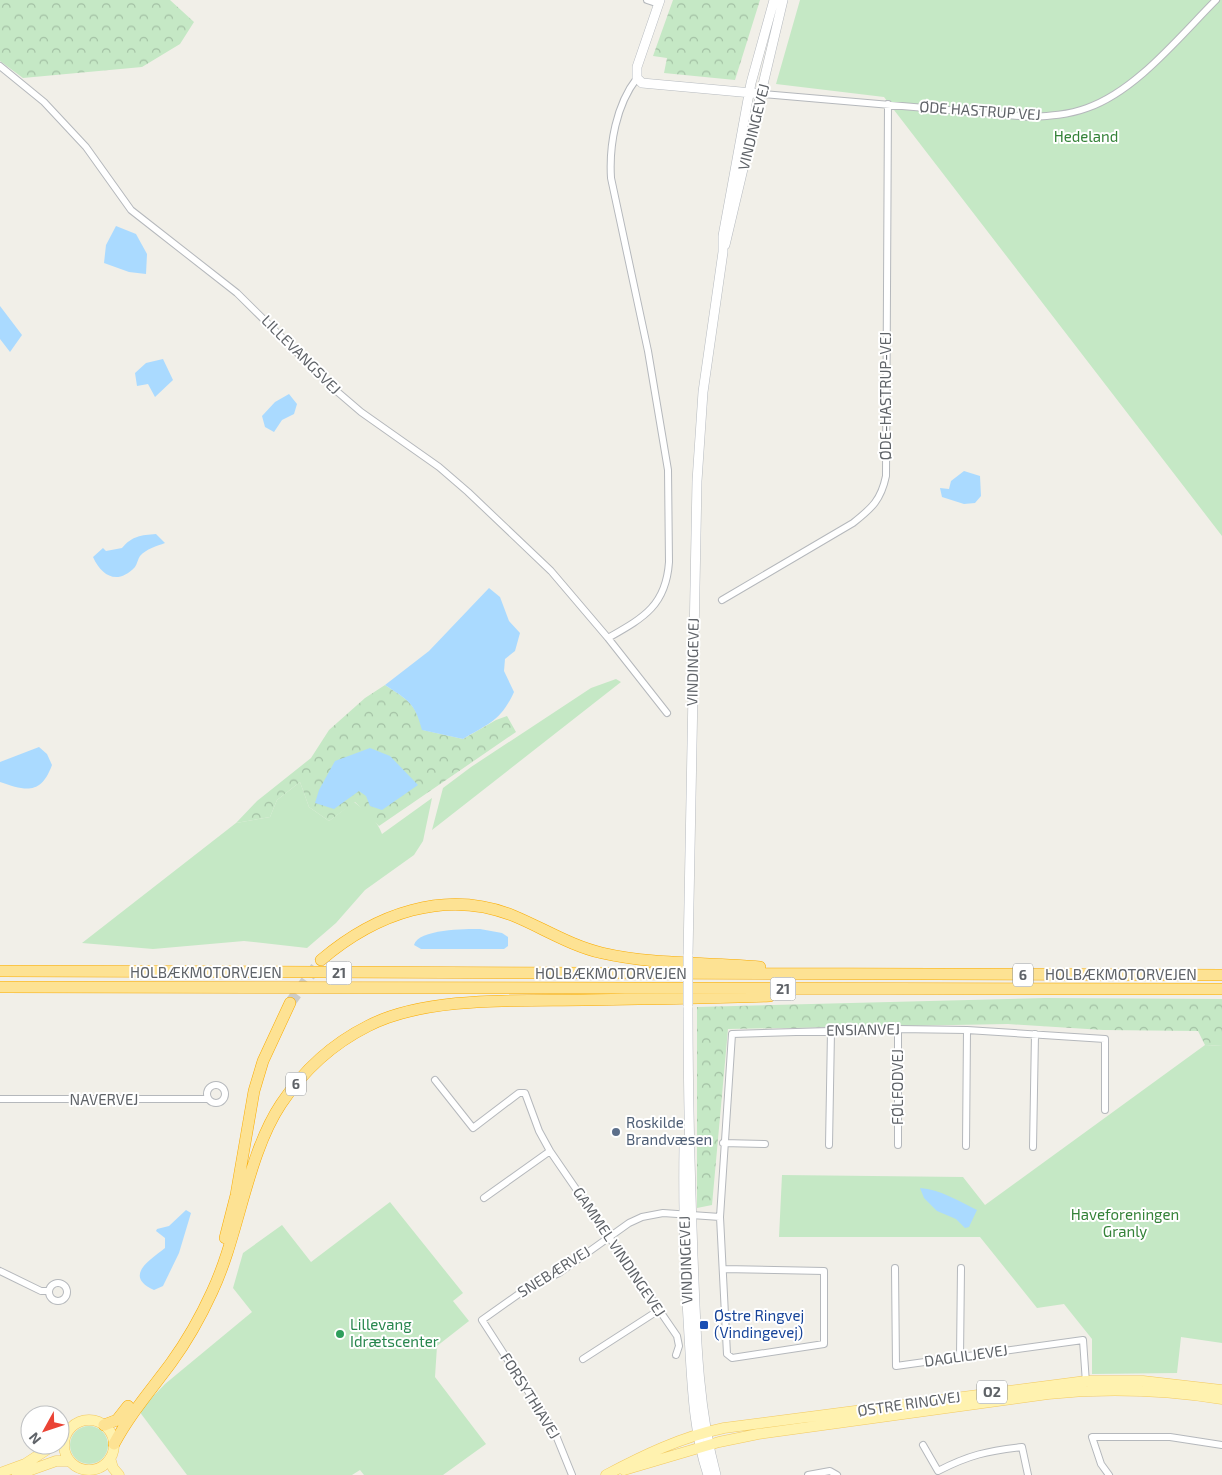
<svg xmlns="http://www.w3.org/2000/svg" width="1222" height="1475" viewBox="0 0 1222 1475" font-family="'Exo 2',sans-serif">
<style>
.green{fill:#c5e8c5}
.forest{fill:url(#forest-crowns)}
.water{fill:#aadaff}
.lines{fill:none;stroke-linecap:round;stroke-linejoin:round}
.highway-tunnel{stroke:#ccccc8;stroke-width:11;stroke-dasharray:11 5.5;stroke-linecap:butt}
.street-casing{stroke:#b5b8bc;stroke-width:8}
.secondary-casing{stroke:#b6babf;stroke-width:10}
.primary-casing{stroke:#f2c960;stroke-width:11}
.highway-casing{stroke:#f9ab00;stroke-width:12}
.street{stroke:#fff;stroke-width:6}
.secondary{stroke:#fff;stroke-width:9}
.primary{stroke:#fff2af;stroke-width:10}
.highway{stroke:#fde293;stroke-width:11}
.secondary-bridge-casing{stroke:#b6babf;stroke-width:10;stroke-linecap:butt}
.secondary-bridge{stroke:#fff;stroke-width:9}
.service-dot{fill:#5c6f8a;stroke:#fff;stroke-width:2}
.transit-dot{fill:#1a4fb4;stroke:#fff;stroke-width:2}
.leisure-dot{fill:#2e9e5b;stroke:#fff;stroke-width:2}
.labels{text-anchor:middle;stroke-width:4;stroke-linejoin:round;paint-order:stroke}
.shield{fill:#fff;stroke:#8f9295;stroke-width:1}
.shield-label{font-size:14px;font-weight:bold;fill:#5f6368}
.street-label{font-size:15px;fill:#5f6368;stroke:#fff}
.park-label{font-size:15px;fill:#348238;stroke:#fff}
.service-label{font-size:15px;fill:#4e5e75;stroke:#fff;text-anchor:start}
.transit-label{font-size:15px;fill:#164399;stroke:#fff;text-anchor:start}
.leisure-label{font-size:15px;fill:#27864d;stroke:#fff;text-anchor:start}
</style>
<defs>
<pattern id="forest-crowns" width="20" height="18" patternUnits="userSpaceOnUse" patternTransform="scale(1.25)"><rect width="20" height="18" fill="#c5e8c5"/><path d="M2 6a3 3 0 1 1 6 0M12 15a3 3 0 1 1 6 0" fill="none" stroke="#a3c0a4"/></pattern>
</defs>
<rect width="100%" height="100%" fill="#f1efe8"/>
<!-- green -->
<path class="green" d="M800,0H1222V536L884,97L776,84Z
M616,679L621,682L432,830L443,788L471,767L591,688Z
M300,782L309,807L329,821L354,802C366,811 377,820 382,834L432,798L423,841L414,855L365,890L336,923L307,948L244,941L153,949L82,943L236,823L270,817L277,800Z
M1205,1045L1222,1046V1343L1181,1337L1177,1373L1092,1374V1339L1064,1304L1037,1308L980,1237H779L782,1175L963,1177L985,1205Z
M390,1202L463,1293L453,1301L469,1321L437,1346L435,1377L486,1444L443,1475H364L360,1470L352,1475H187L139,1411L165,1384L252,1312L233,1288L243,1253L282,1225L311,1262Z
M70 1445a19 19 0 1 1 38 0a19 19 0 1 1-38 0Z"/>
<!-- forest -->
<path class="forest" d="M0,0H170L194,22L180,44L142,67L23,78L0,61Z
M673,0H760L735,80L664,73L667,58L653,56Z
M385,685C408,700 415,703 423,730L463,739L496,720L507,716L516,732L379,826L355,802L329,821L309,807L300,782L277,800L270,817L236,823L257,801L311,758L329,730L365,698Z
M1045,998L1222,999V1046L1205,1045L1198,1031L1103,1030L1008,1024L728,1029L712,1205L697,1208V1007Z"/>
<!-- water -->
<path class="water" d="M116,226L136,234L147,254L146,274L129,272L104,263L106,245Z
M0,306L22,335L10,352L0,339Z
M163,359L173,380L155,397L148,384L137,386L135,373L146,363Z
M289,394L297,404L294,414L282,420L274,432L265,427L262,416L275,402Z
M964,471L980,476L981,496L975,503L964,504L942,497L940,488L949,489L951,481Z
M156,534L165,543C157,546 146,549 140,556C138,559 137,564 135,567C118,585 102,577 93,557L103,548L106,551L122,548C132,536 141,535 156,534Z
M489,588L500,597L509,621L520,633L515,651L505,659L504,671L514,692C501,721 488,724 463,739L422,730C415,703 408,700 385,685L429,651Z
M39,747L47,754L52,765C41,795 26,791 0,782V762Z
M370,748L390,756L418,785L382,810L370,806L366,796L359,791L334,809L315,803L319,790L335,761Z
M480,929L502,933L508,937V946L504,949H421L414,945C418,929 466,929 480,929Z
M920,1188C940,1189 960,1202 977,1210L969,1227L965,1228L956,1219L937,1211L924,1198Z
M186,1210L191,1213L179,1253L163,1286L154,1290C123,1276 150,1260 165,1248V1238L156,1231L157,1229L169,1226Z"/>
<g class="lines">
<!-- highway-tunnel -->
<path class="highway-tunnel" d="M290,1003L321,960"/>
<!-- street casing -->
<g class="street-casing">
<path id="street" d="M647,0L659,4
M0,66L44,102L86,147L131,210L237,293L333,388L361,412L439,467L468,492L551,571L608,638C643,618 666,606 669,562L668,470L648,351L611,178C609,145 616,105 637,78
M763,94L1030,117C1049,116 1068,115 1087,108C1136,91 1179,37 1216,0
M722,600L853,523C872,508 881,500 886,476L888,104
M608,638L667,713
M898,1029V1145
M435,1080L473,1128L519,1093H525L539,1131L550,1151L677,1336L679,1346L676,1355
M207 1094a9 9 0 1 1 18 0a9 9 0 1 1-18 0Z
M0,1099H208
M723,1143L765,1144
M829,1145L831,1031
M966,1146L967,1030
M1033,1147L1035,1034
M484,1198L550,1151
M895,1268L896,1366L1083,1340L1086,1383
M723,1269L824,1271V1344L732,1358L727,1354L720,1217L732,1034L898,1029L967,1030L1105,1039V1110
M0,1271L41,1291H49
M49 1292a9 9 0 1 1 18 0a9 9 0 1 1-18 0Z
M960,1357L961,1268
M583,1359L659,1310
M923,1445L938,1471C969,1455 987,1451 1022,1447L1028,1475
M572,1475L555,1433L482,1320L530,1286L559,1273L629,1223L642,1217L663,1213L720,1217
M808,1475L830,1471L837,1475
M1109,1475L1101,1464L1092,1437H1170L1222,1445"/>
</g>
<!-- secondary casing -->
<g class="secondary-casing">
<path id="secondary" d="M660,0L637,67V78L642,83L763,94
M725,245L783,0
M688,956L697,481L703,392L723,252V236L751,83L774,0
M688,1006C688,1089 690,1173 693,1256C696,1329 697,1404 716,1475
M684,1146C683,1209 685,1273 689,1336C692,1382 693,1431 708,1475"/>
</g>
<!-- primary casing -->
<g class="primary-casing">
<path id="primary" d="M64 1445a25 25 0 1 1 50 0a25 25 0 1 1-50 0Z
M110,1458L113,1468L119,1475
M624,1470L719,1442L758,1434L1048,1394C1106,1388 1164,1390 1222,1399
M0,1473L25,1464L54,1445
M17,1475L56,1461H70
M606,1475C644,1455 681,1437 724,1428L1086,1381H1143L1222,1390"/>
</g>
<!-- highway casing -->
<g class="highway-casing">
<path id="highway" d="M321,960C375,914 445,888 514,916C543,928 571,946 602,953C654,965 706,962 760,967
M0,971L1222,975
M0,987L1222,989
M225,1238L236,1195L254,1091L263,1061L290,1003
M104,1425L117,1420L128,1406
M114,1444C130,1414 151,1390 171,1363C187,1341 201,1316 212,1292C239,1235 247,1155 281,1104C303,1071 332,1044 368,1026C426,996 518,1001 583,1000C645,999 707,998 770,996"/>
</g>
<!-- street -->
<use href="#street" class="street"/>
<!-- secondary -->
<use href="#secondary" class="secondary"/>
<!-- primary -->
<use href="#primary" class="primary"/>
<!-- highway -->
<use href="#highway" class="highway"/>
<!-- secondary-bridge casing -->
<g class="secondary-bridge-casing">
<path id="secondary-bridge" d="M688,1006V956"/>
</g>
<!-- secondary-bridge -->
<use href="#secondary-bridge" class="secondary-bridge"/>
</g>
<!-- markers -->
<circle class="service-dot" cx="616" cy="1132" r="5"/>
<rect class="transit-dot" x="699" y="1320" width="10" height="10" rx="2.5"/>
<circle class="leisure-dot" cx="340" cy="1334" r="5"/>
<g class="labels">
<!-- shield labels -->
<g class="shield">
<rect x="326.5" y="961.5" width="25" height="23" rx="4"/>
<rect x="1013" y="963.5" width="20" height="23" rx="4"/>
<rect x="770.5" y="977.5" width="25" height="23" rx="4"/>
<rect x="286" y="1072.5" width="20" height="23" rx="4"/>
<rect x="977" y="1380.5" width="30" height="23" rx="4"/>
</g>
<g class="shield-label">
<text x="339" y="978">21</text>
<text x="1023" y="980">6</text>
<text x="783" y="994">21</text>
<text x="296" y="1089">6</text>
<text x="992" y="1397">O2</text>
</g>
<!-- street labels -->
<g class="street-label">
<text transform="translate(980 111) rotate(4)" y="5">ØDE HASTRUP VEJ</text>
<text transform="translate(754 127) rotate(-76)" y="5">VINDINGEVEJ</text>
<text transform="translate(301 355) rotate(45)" y="5">LILLEVANGSVEJ</text>
<text transform="translate(886 396) rotate(-90)" y="5">ØDE-HASTRUP-VEJ</text>
<text transform="translate(693 662) rotate(-89)" y="5">VINDINGEVEJ</text>
<text x="206" y="978">HOLBÆKMOTORVEJEN</text>
<text x="611" y="979">HOLBÆKMOTORVEJEN</text>
<text x="1121" y="980">HOLBÆKMOTORVEJEN</text>
<text transform="translate(863 1030) rotate(-1)" y="5">ENSIANVEJ</text>
<text transform="translate(898 1087) rotate(-90)" y="5">FØLFODVEJ</text>
<text x="104" y="1105">NAVERVEJ</text>
<text transform="translate(619 1252) rotate(56)" y="5">GAMMEL VINDINGEVEJ</text>
<text transform="translate(686 1260) rotate(-92)" y="5">VINDINGEVEJ</text>
<text transform="translate(554 1272) rotate(-32)" y="5">SNEBÆRVEJ</text>
<text transform="translate(966 1356) rotate(-8)" y="5">DAGLILJEVEJ</text>
<text transform="translate(530 1396) rotate(58)" y="5">FORSYTHIAVEJ</text>
<text transform="translate(909 1404) rotate(-8)" y="5">ØSTRE RINGVEJ</text>
</g>
<!-- park labels -->
<g class="park-label">
<text x="1086" y="142">Hedeland</text>
<text x="1125" y="1220">Haveforeningen<tspan x="1125" dy="17">Granly</tspan></text>
</g>
<!-- service labels -->
<g class="service-label">
<text x="626" y="1128">Roskilde<tspan x="626" dy="17">Brandvæsen</tspan></text>
</g>
<!-- transit labels -->
<g class="transit-label">
<text x="714" y="1321">Østre Ringvej<tspan x="714" dy="17">(Vindingevej)</tspan></text>
</g>
<!-- leisure labels -->
<g class="leisure-label">
<text x="350" y="1330">Lillevang<tspan x="350" dy="17">Idrætscenter</tspan></text>
</g>
</g>
<!-- north arrow -->
<g transform="translate(45 1430) rotate(230)"><circle r="24" fill="#ffffff" stroke="#bfc1c3"/>
<path d="M0-4L9 19L0 12L-9 19Z" fill="#ea4335"/>
<text y="-8" font-size="14" font-weight="bold" text-anchor="middle" fill="#5f6368">N</text>
</g>
</svg>
